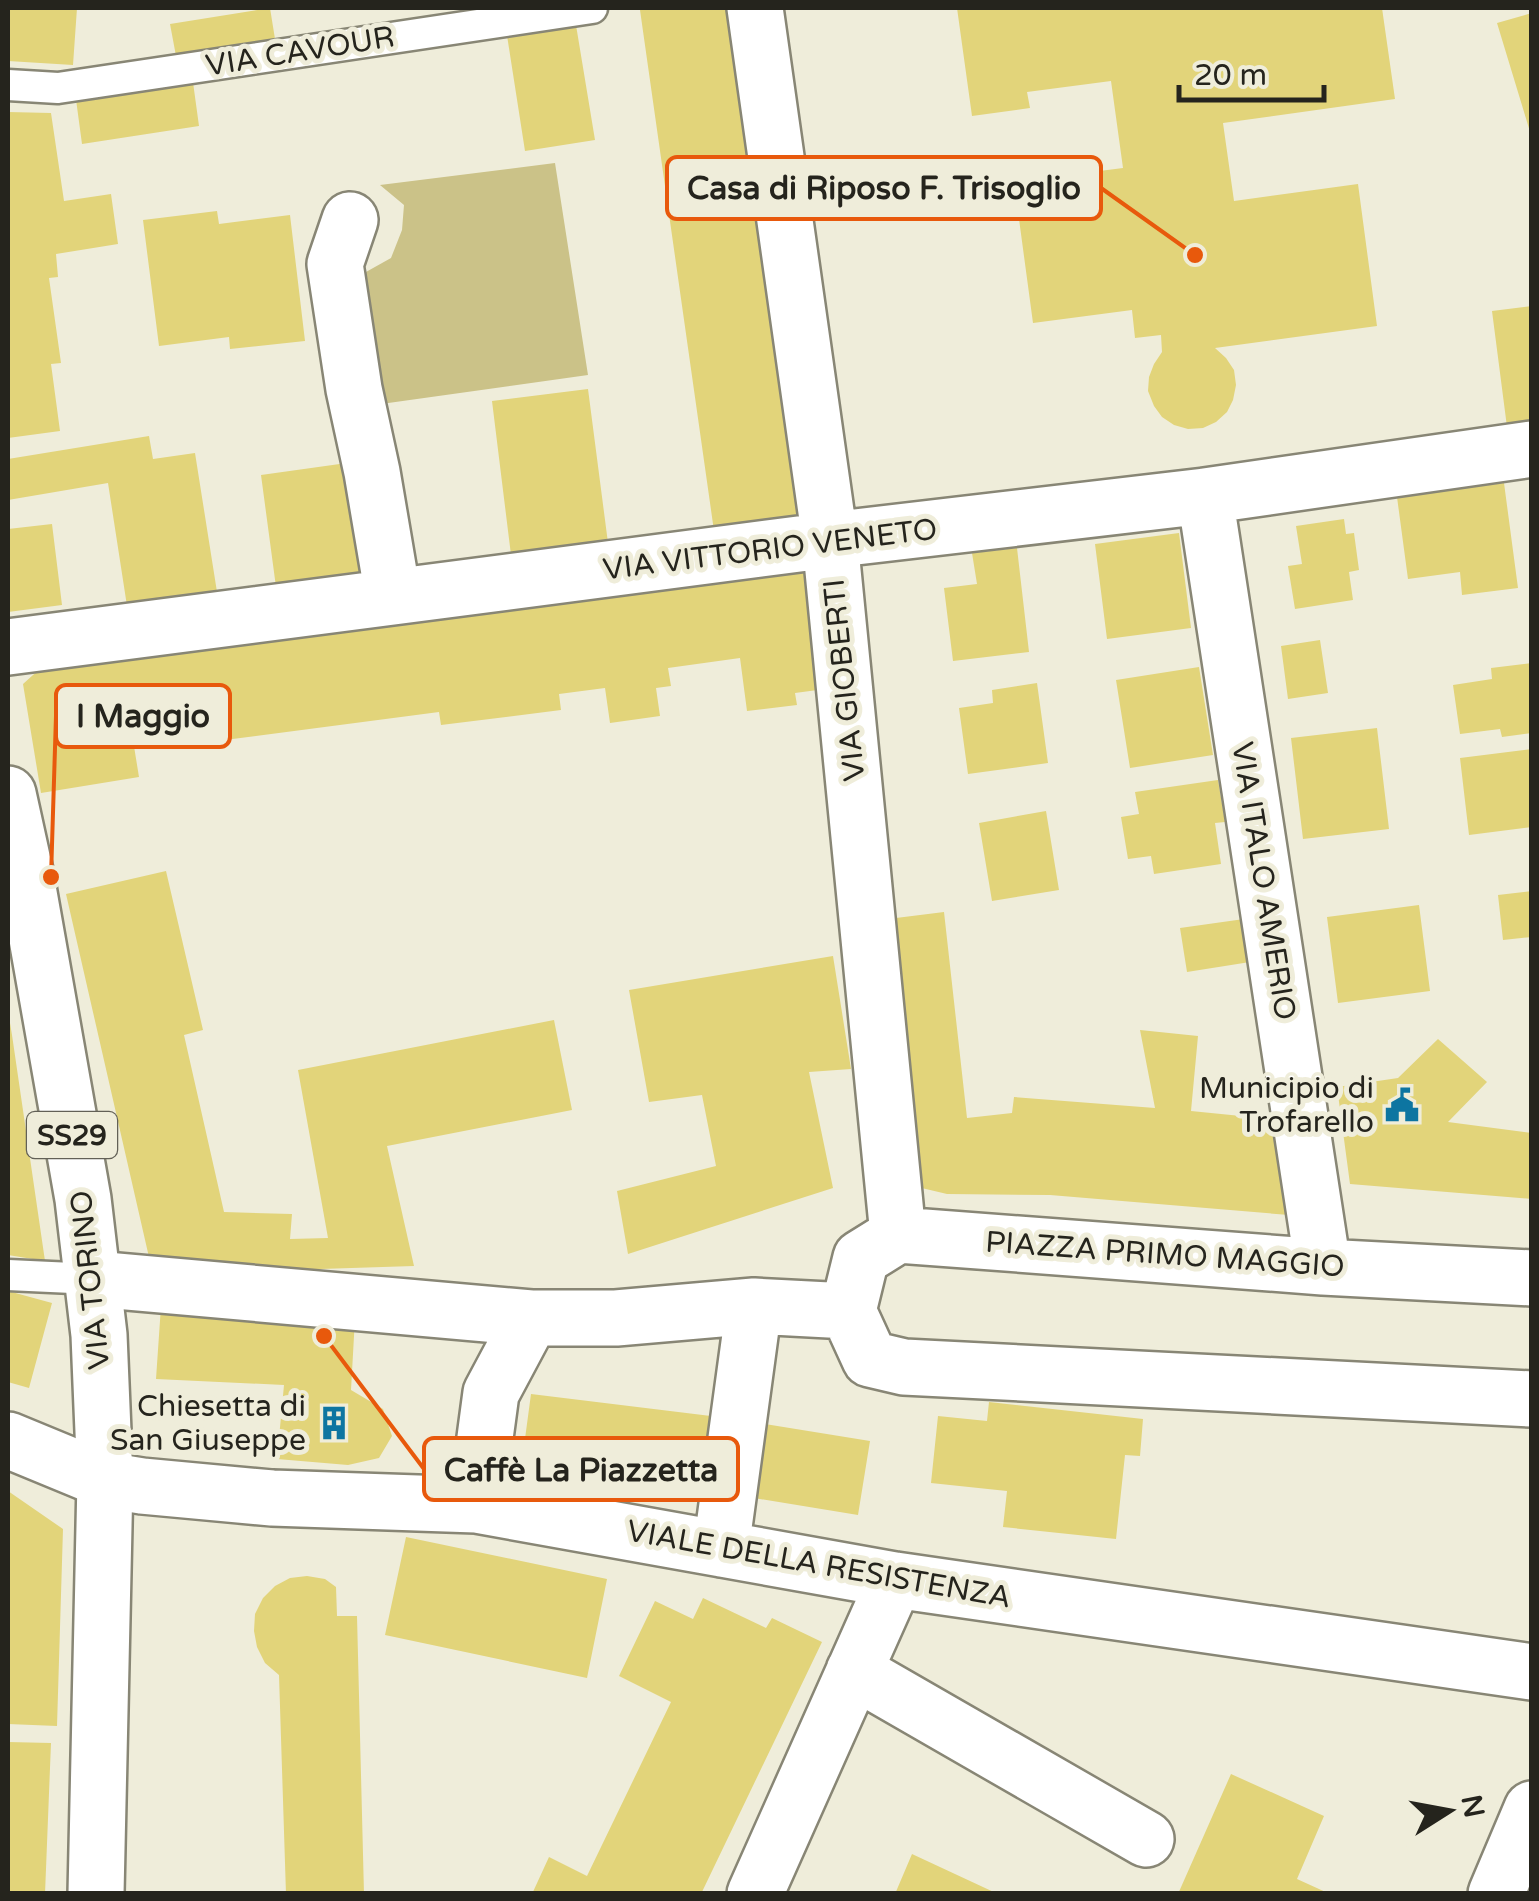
<svg xmlns="http://www.w3.org/2000/svg" width="1539" height="1901" viewBox="0 0 1539 1901" font-family="'Varela Round',sans-serif">
<style>
.green{fill:#cbc288}
.building{fill:#e2d47a}
.lines{fill:none;stroke-linecap:round;stroke-linejoin:round}
.lane-casing{stroke:#888675;stroke-width:35}
.street-casing{stroke:#888675;stroke-width:60}
.primary-casing{stroke:#888675;stroke-width:60}
.lane{stroke:#fff;stroke-width:30}
.street{stroke:#fff;stroke-width:55}
.primary{stroke:#fff;stroke-width:55}
.labels{text-anchor:middle;stroke-width:10;stroke-linejoin:round;paint-order:stroke}
.shield{fill:#efedda;stroke:#626056;stroke-width:2.5}
.shield-label{font-size:28px;font-weight:bold;fill:#25241d}
.street-label{font-size:30px;fill:#25241d;stroke:#efedda}
.poi-label{font-size:30px;fill:#25241d;stroke:#efedda;text-anchor:end}
.leader{fill:none;stroke:#e8590c;stroke-width:4}
.callout-dot{fill:#e8590c;stroke:#efedda;stroke-width:4}
.callout{fill:#efedda;stroke:#e8590c;stroke-width:4}
.callout-label{font-size:32px;text-anchor:middle;font-weight:bold;fill:#25241d}
</style>
<rect width="100%" height="100%" fill="#efedda"/>
<!-- green -->
<path class="green" d="M555,163L588,375L374,405L357,277L391,258L402,230L404,205L380,185Z"/>
<!-- building -->
<path class="building" d="M8,8H77L73,65L8,61Z
M270,8L275,39L176,56L170,24Z
M657,8H738L810,518L714,531L640,10Z
M957,8H1382L1395,99L1223,123L1234,201L1358,184L1377,326L1215,348L1226,358L1234,370L1236,385L1233,400L1227,412L1216,422L1203,428L1188,429L1174,425L1162,417L1154,406L1148,391L1149,377L1154,364L1162,352L1161,335L1135,338L1132,310L1033,323L1014,182L1123,168L1111,81L1027,92L1030,108L972,116Z
M1532,13V135H1531L1497,23Z
M575,19L595,140L525,151L506,29Z
M192,75L199,126L82,144L75,92Z
M8,112L51,113L64,201L111,194L118,244L56,254L58,277L49,278L61,363L51,364L60,431L8,438Z
M217,211L219,224L290,215L305,341L230,349L229,337L159,346L143,220Z
M1532,306V423L1507,427L1492,311Z
M588,389L608,543L511,555L492,401Z
M149,436L153,459L195,453L217,592L127,606L108,483L8,500V459Z
M354,462L369,575L276,587L261,475Z
M1504,483L1518,588L1462,595L1460,572L1408,579L1397,497Z
M1344,519L1346,534L1354,533L1359,570L1349,572L1353,600L1295,609L1288,566L1302,564L1296,526Z
M52,524L62,605L8,612V529Z
M1179,533L1191,628L1107,639L1095,544Z
M1017,548L1029,652L953,661L944,588L977,584L972,553Z
M809,563L825,689L795,693L797,705L747,711L740,658L668,668L671,686L656,688L660,716L610,723L605,688L559,694L561,710L441,725L439,712L217,741L214,721L132,734L139,777L41,793L23,684L43,666Z
M1320,640L1328,693L1288,699L1281,646Z
M1532,663V733L1502,737L1500,729L1460,734L1453,685L1492,679L1491,668Z
M1199,667L1213,755L1130,768L1116,680Z
M1037,683L1048,763L968,774L959,708L993,703L992,690Z
M1377,728L1389,829L1303,839L1291,738Z
M1532,749V827L1469,835L1460,758Z
M1218,780L1225,822L1215,823L1221,864L1154,874L1151,856L1128,859L1121,817L1139,814L1135,792Z
M1046,811L1059,890L992,901L979,823Z
M166,871L203,1030L184,1035L224,1212L292,1214L290,1239L328,1238L298,1070L554,1020L572,1110L387,1146L414,1266L289,1270L151,1266L66,894Z
M1532,891V937L1503,940L1498,895Z
M1419,905L1430,991L1338,1003L1327,917Z
M944,912L967,1118L1012,1113L1014,1097L1155,1108L1140,1030L1198,1036L1191,1111L1271,1119L1289,1215L1050,1195L947,1194L909,1185L880,920Z
M1244,919L1250,962L1187,972L1180,928Z
M833,956L851,1069L809,1072L833,1188L628,1254L617,1191L716,1166L702,1095L649,1102L629,990Z
M8,1023H10L12,1035L45,1261L8,1255Z
M1438,1039L1487,1082L1448,1122L1532,1133V1199L1350,1184L1337,1087L1398,1078Z
M8,1291L52,1303L29,1388L8,1382Z
M161,1306L355,1318L351,1390L383,1409L392,1436L379,1458L348,1465L277,1459L284,1385L156,1379Z
M531,1394L719,1417L709,1499L520,1476Z
M989,1402L1143,1419L1140,1456L1125,1455L1116,1539L1003,1527L1007,1491L931,1483L938,1416L987,1421Z
M765,1424L870,1441L858,1515L754,1498Z
M8,1491L63,1529L57,1726L8,1724Z
M406,1537L607,1579L587,1678L385,1635Z
M307,1576L325,1579L336,1587L337,1616H357L364,1894H286L279,1675L265,1663L257,1647L254,1631L255,1614L263,1598L275,1586L290,1578Z
M703,1598L766,1628L772,1618L822,1642L701,1894H532L549,1857L587,1876L671,1702L619,1676L655,1601L693,1619Z
M8,1742L51,1743L45,1894H8Z
M1231,1774L1324,1816L1297,1879L1330,1894H1178Z
M912,1854L998,1894H895Z"/>
<g class="lines">
<!-- lane casing -->
<g class="lane-casing">
<path id="lane" d="M8,85L58,88L592,8
M8,1275L94,1279"/>
</g>
<!-- street casing -->
<g class="street-casing">
<path id="street" d="M755,8L830,540L898,1235
M350,220L335,264L354,389L372,472L393,596
M1205,496L1323,1267
M8,647L830,540L1205,496L1532,449
M1532,1278L1323,1267L898,1235L861,1258L848,1311L870,1359L904,1367L1532,1399
M94,1279L531,1318
M8,1440L105,1480L142,1486L272,1498L476,1505L895,1580L1532,1672
M476,1505L491,1393L531,1318H616L754,1306L848,1311
M721,1549L754,1306
M854,1671L1146,1839
M755,1894L895,1580
M1496,1894L1532,1809"/>
</g>
<!-- primary casing -->
<g class="primary-casing">
<path id="primary" d="M8,794L26,876L83,1199L99,1335L105,1480L96,1894"/>
</g>
<!-- lane -->
<use href="#lane" class="lane"/>
<!-- street -->
<use href="#street" class="street"/>
<!-- primary -->
<use href="#primary" class="primary"/>
</g>
<!-- icons -->
<defs>
<g id="civic-bare" transform="scale(2.7)"><path d="M-.6-6.5H3V-4.5H.6V-3L4-1V1h2V6H-6V1h2V-1L-.6-3ZM-1.2 2.5V6h2.4V2.5Z" fill="#0d75a1" stroke="#efedda" stroke-width="2.5" paint-order="stroke"/></g>
<g id="building-bare" transform="scale(2.7)"><path d="M-4-6H4V6H1V3H-1V6H-4ZM-2.5-4.3h1.7v1.8h-1.7ZM.8-4.3h1.7v1.8H.8ZM-2.5-1h1.7V.8h-1.7ZM.8-1h1.7V.8H.8Z" fill="#0d75a1" stroke="#efedda" stroke-width="2.5" paint-order="stroke"/></g>
</defs>
<g fill-rule="evenodd">
<use href="#civic-bare" x="1402" y="1105"/>
<use href="#building-bare" x="334" y="1423"/>
</g>
<g class="labels">
<!-- shield labels -->
<rect class="shield" x="27" y="1112" width="90" height="46" rx="8"/>
<g class="shield-label">
<text x="72" y="1145">SS29</text>
</g>
<!-- street labels -->
<g class="street-label">
<text transform="translate(300 51) rotate(-9)" y="10">VIA CAVOUR</text>
<text transform="translate(770 549) rotate(-7)" y="10">VIA VITTORIO VENETO</text>
<text transform="translate(844 680) rotate(-96)" y="10">VIA GIOBERTI</text>
<text transform="translate(1264 881) rotate(81)" y="10">VIA ITALO AMERIO</text>
<text transform="translate(1165 1254) rotate(4)" y="10">PIAZZA PRIMO MAGGIO</text>
<text transform="translate(90 1280) rotate(-96)" y="10">VIA TORINO</text>
<text transform="translate(819 1564) rotate(10)" y="10">VIALE DELLA RESISTENZA</text>
</g>
<!-- poi labels -->
<g class="poi-label">
<text x="1374" y="1098">Municipio di<tspan x="1374" dy="34">Trofarello</tspan></text>
<text x="306" y="1416">Chiesetta di<tspan x="306" dy="34">San Giuseppe</tspan></text>
</g>
</g>
<!-- callouts -->
<path class="leader" d="M1195 255L1101 188M51 877L56 716M324 1336L424 1469"/>
<g class="callout-dot">
<circle cx="1195" cy="255" r="10"/>
<circle cx="51" cy="877" r="10"/>
<circle cx="324" cy="1336" r="10"/>
</g>
<g class="callout">
<rect x="667" y="157" width="434" height="62" rx="10"/>
<rect x="56" y="685" width="174" height="62" rx="10"/>
<rect x="424" y="1438" width="314" height="62" rx="10"/>
</g>
<g class="callout-label">
<text x="884" y="199">Casa di Riposo F. Trisoglio</text>
<text x="143" y="727">I Maggio</text>
<text x="581" y="1481">Caffè La Piazzetta</text>
</g>
<!-- border -->
<rect width="1539" height="1901" fill="none" stroke="#25241d" stroke-width="20"/>
<!-- north arrow -->
<g transform="translate(1449 1811) rotate(79)" stroke="#efedda" stroke-width="8" paint-order="stroke">
<path d="M0-8L18 38L0 25L-18 38Z" fill="#25241d"/>
<text y="-15" font-size="28" font-weight="bold" text-anchor="middle" fill="#25241d">N</text>
</g>
<!-- scale -->
<path d="M1179 85v15h145v-15" fill="none" stroke="#25241d" stroke-width="5"/>
<text x="1194" y="85" font-size="30" fill="#25241d" stroke="#efedda" stroke-width="8" paint-order="stroke">20 m</text>
</svg>
